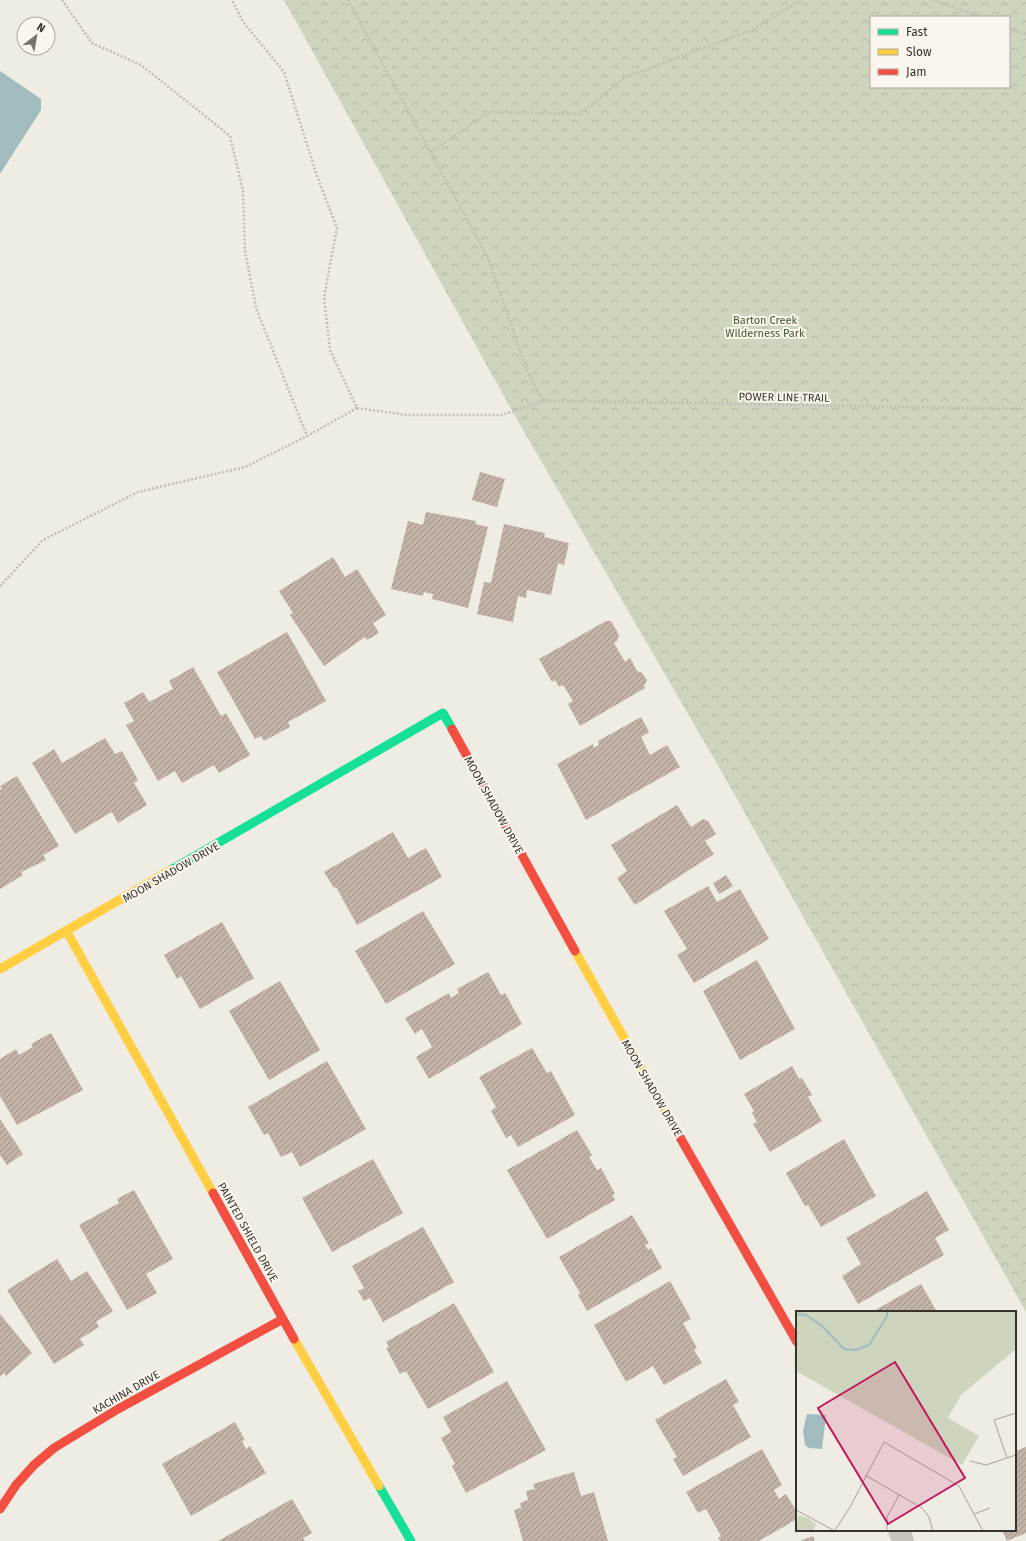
<svg xmlns="http://www.w3.org/2000/svg" width="1026" height="1541" viewBox="0 0 1026 1541" font-family="'Fira Sans',sans-serif">
<style>
.forest{fill:url(#forest-crowns);fill-rule:evenodd}
.water{fill:#a1bbbf}
.building{fill:url(#building-hatch)}
.lines{fill:none;stroke-linecap:round;stroke-linejoin:round}
.path{stroke:#c1bcb5;stroke-width:2.5;stroke-dasharray:2 2;stroke-linecap:butt}
.street{stroke:#c8c3bd;stroke-width:22}
.fast{stroke:#16e098;stroke-width:9}
.slow{stroke:#ffcf43;stroke-width:9}
.jam{stroke:#f24e42;stroke-width:9}
.labels{text-anchor:middle;stroke-width:4;stroke-linejoin:round;paint-order:stroke}
.park-label{font-size:11px;fill:#42572f;stroke:#faf6ed}
.street-label{font-size:11px;fill:#39312b;stroke:#faf6ed}
.inset-river{fill:none;stroke:#a1bbbf;stroke-width:2}
.inset-road{fill:none;stroke:#a6a19a;stroke-width:1}
.view{fill:#c2185b;fill-opacity:0.15;stroke:#c2185b;stroke-width:2}
.inset-edge{fill:none;stroke:#39312b;stroke-width:2}
</style>
<defs>
<pattern id="forest-crowns" width="20" height="18" patternUnits="userSpaceOnUse"><rect width="20" height="18" fill="#cdd5bf"/><path d="M2 6a3 3 0 1 1 6 0M12 15a3 3 0 1 1 6 0" fill="none" stroke="#b1b7a4"/></pattern>
<pattern id="building-hatch" width="6" height="6" patternUnits="userSpaceOnUse"><rect width="6" height="6" fill="#c2b3a6"/><path d="M-1 1l2-2M0 6l6-6M5 7l2-2" fill="none" stroke="#9f9287"/></pattern>
</defs>
<rect width="100%" height="100%" fill="#efece4"/>
<!-- forest -->
<path class="forest" d="M284,0H1026V1312L720,769L515,416ZM871,17H1009V87H871Z"/>
<!-- water -->
<path class="water" d="M0,71L41,99V110L0,174Z"/>
<!-- building -->
<path class="building" d="M480,472L505,479L497,507L472,500Z
M426,512L476,521L475,524L488,527L468,608L432,599L433,594L424,592L423,596L391,589L408,521L423,525Z
M504,524L545,533L544,537L569,543L564,565L558,563L551,595L527,590L526,598L518,596L513,622L477,614L484,582L491,583Z
M333,557L345,577L357,569L386,615L373,623L379,633L367,640L365,637L324,666L290,615L293,613L279,591Z
M606,621H611L619,635L617,641L614,643L625,662L630,658L637,671L642,673L647,680L644,686L645,688L580,726L568,704L573,701L563,685L559,687L555,680L552,682L539,659Z
M287,632L326,701L288,722L290,727L264,741L261,736L255,739L217,672Z
M193,667L221,716L226,713L250,755L219,773L214,765L182,783L175,771L158,781L126,725L134,721L124,703L143,692L149,702L173,689L169,681Z
M641,717L649,732L641,737L650,755L667,745L680,767L586,820L557,764L593,744L594,748L599,745L598,741Z
M105,738L115,754L122,751L138,780L134,783L147,805L118,823L112,812L75,834L32,763L54,749L62,763Z
M17,776L59,846L43,855L46,860L21,872L23,875L0,889V790L2,789L0,786Z
M677,805L691,827L703,819L708,821L716,834L705,841L714,854L635,905L617,878L627,871L611,845Z
M393,832L408,858L426,848L442,877L357,925L336,887L334,888L324,872Z
M726,875L733,886L719,894L713,883Z
M708,886L717,902L740,889L769,939L694,983L677,955L687,949L664,911Z
M423,911L455,964L386,1004L355,951Z
M222,922L254,978L200,1009L181,976L177,979L164,955Z
M757,960L795,1029L740,1060L703,991Z
M488,972L501,995L505,993L522,1024L429,1079L416,1057L432,1047L422,1029L415,1034L405,1018L449,993L451,998L459,993L457,989Z
M280,981L320,1050L269,1080L229,1011Z
M51,1033L83,1090L17,1125L0,1096V1059L16,1049L19,1055L33,1047L31,1044Z
M532,1048L547,1073L551,1071L575,1115L518,1147L511,1135L506,1138L491,1111L496,1107L479,1077Z
M327,1061L366,1129L300,1167L292,1152L281,1157L268,1133L264,1135L248,1107Z
M792,1066L799,1079L802,1078L812,1095L808,1097L822,1121L770,1152L753,1124L757,1122L752,1113L754,1111L744,1094Z
M0,1119L23,1154L7,1165L0,1155Z
M577,1130L592,1155L589,1157L597,1170L601,1168L615,1194L612,1195L615,1200L547,1239L507,1170Z
M844,1139L876,1196L821,1227L808,1205L805,1206L786,1173Z
M373,1159L403,1213L332,1252L302,1198Z
M134,1190L173,1259L146,1274L157,1293L127,1310L79,1225L119,1203L117,1199Z
M927,1191L949,1230L935,1238L944,1255L858,1304L842,1276L861,1264L846,1238Z
M632,1215L649,1243L645,1245L648,1250L651,1248L662,1268L587,1311L578,1295L580,1293L559,1257Z
M423,1227L454,1282L383,1322L370,1298L364,1301L358,1291L364,1288L352,1266Z
M57,1259L71,1281L87,1271L113,1311L96,1322L99,1327L80,1339L84,1345L54,1364L7,1290Z
M670,1281L691,1319L683,1323L697,1348L694,1350L702,1363L664,1385L653,1366L626,1382L594,1325Z
M921,1284L937,1312H872Z
M454,1303L494,1372L428,1409L406,1371L400,1374L386,1348L389,1347L386,1342Z
M0,1314L32,1353L6,1376L4,1373L0,1377Z
M726,1379L739,1402L733,1405L751,1437L683,1476L673,1459L677,1457L655,1420Z
M507,1381L546,1450L466,1493L452,1466L455,1464L441,1438L451,1432L443,1417Z
M235,1422L245,1440L242,1441L246,1449L250,1446L266,1473L191,1516L162,1464Z
M1026,1447V1533L1007,1541L1002,1530H1015V1451Z
M762,1449L782,1485L774,1490L779,1499L786,1494L797,1512V1519L759,1541H720L718,1538L721,1536L706,1509L698,1513L686,1492Z
M574,1472L581,1496L594,1492L608,1541H523L514,1510L521,1508L520,1503L528,1500L526,1491L535,1489L533,1484Z
M292,1499L312,1533L303,1538L305,1541H218Z
M813,1536L815,1541H800Z"/>
<g class="lines">
<!-- path -->
<path class="path" d="M62,0L92,43L141,65L230,136L243,191L245,251L256,308L307,436
M348,0L488,258L527,371L543,401
M933,0L980,17
M1009,27L1026,34
M431,152L489,112L580,114L626,77L750,31L802,0
M357,408L407,415H502L543,401H567L1026,409
M0,586L43,540L138,492L245,467L307,436L357,408L330,350L324,297L337,228L317,176L284,72L243,22L232,0"/>
<!-- street -->
<path class="street" d="M899,1530L903,1541"/>
<!-- fast -->
<path class="fast" d="M171,870L443,713L452,729
M379,1486L411,1541"/>
<!-- slow -->
<path class="slow" d="M67,932L213,1193
M575,951L677,1132
M0,969L171,870
M294,1339L379,1486"/>
<!-- jam -->
<path class="jam" d="M452,729L575,951
M677,1132L797,1342
M213,1193L294,1339
M0,1509L16,1485L34,1465L54,1448L118,1409L283,1319"/>
</g>
<g class="labels">
<!-- park labels -->
<g class="park-label">
<text x="765" y="324">Barton Creek<tspan x="765" dy="13">Wilderness Park</tspan></text>
</g>
<!-- street labels -->
<g class="street-label">
<text transform="translate(784 397) rotate(1)" y="4">POWER LINE TRAIL</text>
<text transform="translate(494 805) rotate(61)" y="4">MOON SHADOW DRIVE</text>
<text transform="translate(171 872) rotate(-30)" y="4">MOON SHADOW DRIVE</text>
<text transform="translate(652 1088) rotate(60)" y="4">MOON SHADOW DRIVE</text>
<text transform="translate(248 1232) rotate(61)" y="4">PAINTED SHIELD DRIVE</text>
<text transform="translate(126 1392) rotate(-30)" y="4">KACHINA DRIVE</text>
</g>
</g>
<!-- overview -->
<g transform="translate(796 1311)">
<rect width="220" height="220" fill="#efece4"/>
<path d="M0,0H220V38L165,84L152,107L183,125L166,154L0,60ZM2,204L12,207L20,213L17,220H0Z" fill="#cdd5bf"/>
<path d="M11,103L30,104L26,138L13,137L9,134L7,120Z" fill="#a1bbbf"/>
<path class="inset-river" d="M0,3L10,4L26,15L48,38L60,39L73,34L91,5V0"/>
<path class="inset-road" d="M211,147L198,109L220,102M174,150L190,154L220,144M69,164L126,197L133,206L137,220M0,199L39,220M178,203L194,197M39,219L53,198L88,131L163,175L187,220M91,220V206L103,184"/>
<path class="view" d="M99,51L169,167L92,213L22,97Z"/>
<rect width="220" height="220" class="inset-edge"/>
</g>
<!-- legend -->
<rect x="870" y="16" width="140" height="72" fill="#faf6ed" stroke="#ada79f"/>
<rect x="878" y="29" width="20" height="6" fill="#16e098" stroke="#ada79f"/>
<text x="906" y="36" font-size="12" fill="#39312b">Fast</text>
<rect x="878" y="49" width="20" height="6" fill="#ffcf43" stroke="#ada79f"/>
<text x="906" y="56" font-size="12" fill="#39312b">Slow</text>
<rect x="878" y="69" width="20" height="6" fill="#f24e42" stroke="#ada79f"/>
<text x="906" y="76" font-size="12" fill="#39312b">Jam</text>
<!-- north arrow -->
<g transform="translate(36 36) rotate(31)"><circle r="19" fill="#faf6ed" stroke="#ada79f"/>
<path d="M0-3L7 15L0 10L-7 15Z" fill="#79726c"/>
<text y="-6" font-size="11" font-weight="bold" text-anchor="middle" fill="#39312b">N</text>
</g>
</svg>
